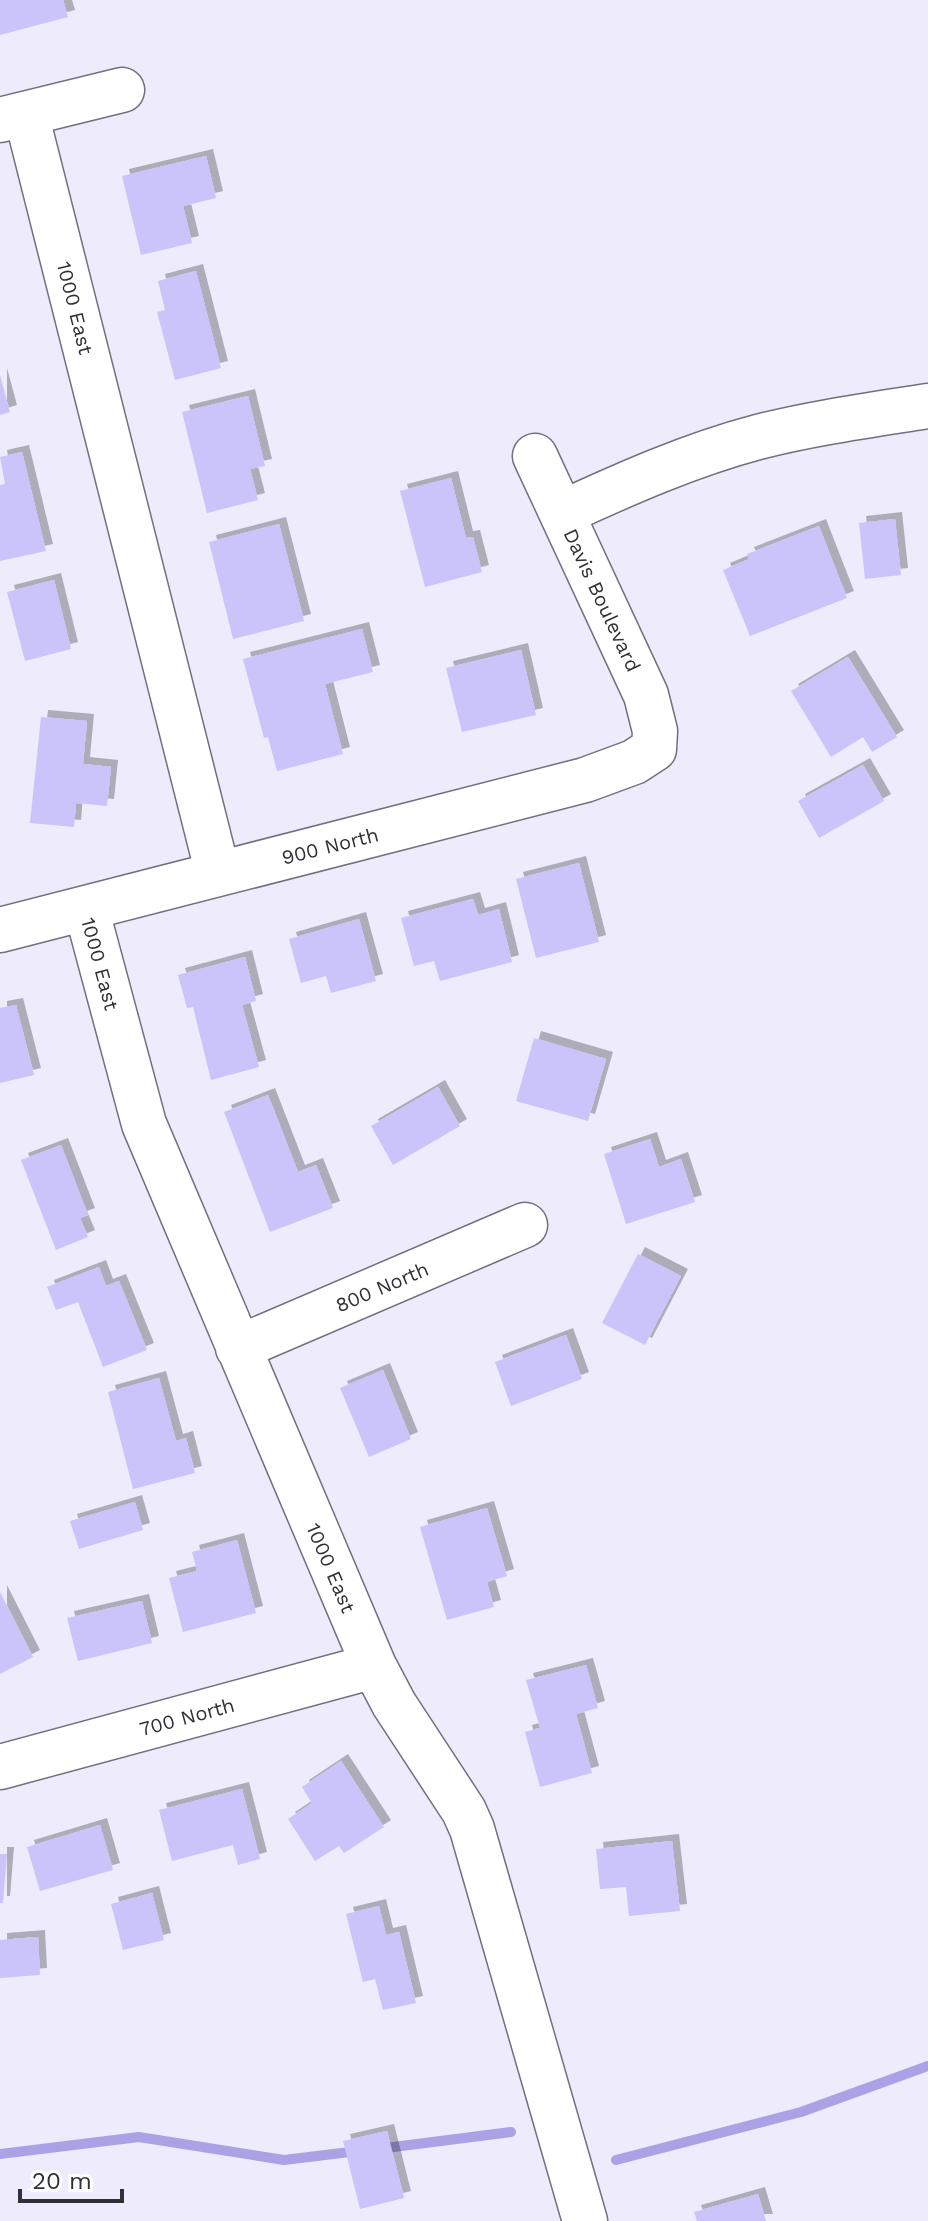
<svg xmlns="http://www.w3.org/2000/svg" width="928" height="2221" viewBox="0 0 928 2221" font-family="'Work Sans',sans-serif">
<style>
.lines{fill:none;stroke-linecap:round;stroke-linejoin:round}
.stream{stroke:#aba2e5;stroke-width:10}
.building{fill:#cac4fb;filter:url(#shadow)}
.minor-casing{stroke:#71707e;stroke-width:47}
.minor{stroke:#fff;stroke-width:44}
.labels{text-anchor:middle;stroke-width:6;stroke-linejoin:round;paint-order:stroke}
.street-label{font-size:20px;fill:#313036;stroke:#fff}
</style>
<defs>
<filter id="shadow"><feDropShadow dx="7" dy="-7" stdDeviation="0" flood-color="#0004"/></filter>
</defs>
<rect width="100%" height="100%" fill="#edebfc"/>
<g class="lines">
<!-- stream -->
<path class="stream" d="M378,2149L511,2132
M0,2154L139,2137L284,2160L358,2151
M616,2160L801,2112L928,2066"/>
</g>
<!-- building -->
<path class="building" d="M0,0H63L68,17L0,35Z
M206,156L216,198L183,206L192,243L141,255L122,176Z
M196,271L221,368L175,380L157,312L165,310L158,281Z
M0,375L10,412L0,415Z
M248,396L265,466L250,469L258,500L207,513L182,412Z
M22,452L46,551L0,561V485L5,484L0,457Z
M451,478L466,538L473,537L482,572L425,587L400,491Z
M895,519L901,575L865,579L859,523Z
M279,524L304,621L233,639L209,542Z
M819,526L847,598L750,636L723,570L749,559L747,554Z
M54,580L71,649L25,661L7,592Z
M362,629L373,672L325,684L343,754L277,771L268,737L264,738L243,659Z
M521,650L536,715L462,732L446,668Z
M848,657L897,737L872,752L863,737L831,757L791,691Z
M41,717L87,721L83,764L111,767L107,806L76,803L74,827L30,823Z
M863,765L884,801L819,838L798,801Z
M579,863L599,942L536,958L516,879Z
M473,899L478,915L499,909L512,962L440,981L434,961L414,966L401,918Z
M359,919L376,981L331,993L326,976L301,983L289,939Z
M245,957L256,1001L242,1005L259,1067L211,1080L193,1007L187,1008L178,975Z
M16,1005L34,1075L0,1083V1008Z
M534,1038L606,1059L588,1121L516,1101Z
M438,1087L460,1126L393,1165L371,1126Z
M268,1095L298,1172L316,1165L333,1208L270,1232L224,1112Z
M650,1139L659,1167L681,1159L695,1202L626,1224L604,1154Z
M61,1145L88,1215L80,1218L88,1237L56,1250L21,1160Z
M638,1254L681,1276L645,1345L602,1323Z
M99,1267L106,1286L119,1281L147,1350L103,1367L78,1302L56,1310L47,1287Z
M566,1335L582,1379L511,1406L495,1362Z
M383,1370L411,1439L369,1457L340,1388Z
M159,1378L176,1441L186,1438L195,1473L133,1489L108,1392Z
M135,1502L143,1530L79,1549L70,1521Z
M487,1508L507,1576L487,1582L494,1607L447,1620L420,1527Z
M237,1540L256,1613L183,1632L169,1578L197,1571L192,1552Z
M0,1592L33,1657L0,1674Z
M142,1601L152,1643L78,1661L67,1618Z
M586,1665L598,1708L576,1714L592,1773L540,1787L525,1732L540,1728L526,1680Z
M341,1761L384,1827L344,1853L339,1846L315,1861L288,1819L312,1803L302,1787Z
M242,1789L260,1859L238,1865L233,1845L172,1861L159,1810Z
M100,1825L113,1870L40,1891L27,1847Z
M672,1841L680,1911L629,1916L626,1887L600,1889L596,1849Z
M0,1854H7L3,1903H0Z
M152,1893L164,1940L123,1950L111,1904Z
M379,1906L386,1935L399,1932L416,2003L383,2010L375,1979L363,1982L346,1914Z
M38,1937L40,1975L0,1978V1940Z
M387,2131L404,2198L360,2209L343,2141Z
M758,2194L766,2221H697L694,2212Z"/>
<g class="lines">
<!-- minor casing -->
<g class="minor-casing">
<path id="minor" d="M26,114L218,874
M0,120L122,90
M562,513C625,484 690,455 758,437C813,423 871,415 928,406
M86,908L144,1124L374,1666L394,1704L464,1811L472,1829L585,2221
M0,930L585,780L634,762L654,749L655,731L646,695L535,456
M238,1348L525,1225
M0,1767L374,1666"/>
</g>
<!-- minor -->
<use href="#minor" class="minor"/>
</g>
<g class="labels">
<!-- street labels -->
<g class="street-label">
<text transform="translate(75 308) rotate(76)" y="7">1000 East</text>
<text transform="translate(602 600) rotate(65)" y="7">Davis Boulevard</text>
<text transform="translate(330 846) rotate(-14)" y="7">900 North</text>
<text transform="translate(100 964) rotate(75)" y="7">1000 East</text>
<text transform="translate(382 1287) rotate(-23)" y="7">800 North</text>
<text transform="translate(331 1568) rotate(67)" y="7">1000 East</text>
<text transform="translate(187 1717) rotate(-15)" y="7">700 North</text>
</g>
</g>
<!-- scale -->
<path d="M20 2189v12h102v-12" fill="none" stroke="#313036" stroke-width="4"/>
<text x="32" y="2189" font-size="24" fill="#313036" stroke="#ffffff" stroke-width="6" paint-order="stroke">20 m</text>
</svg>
